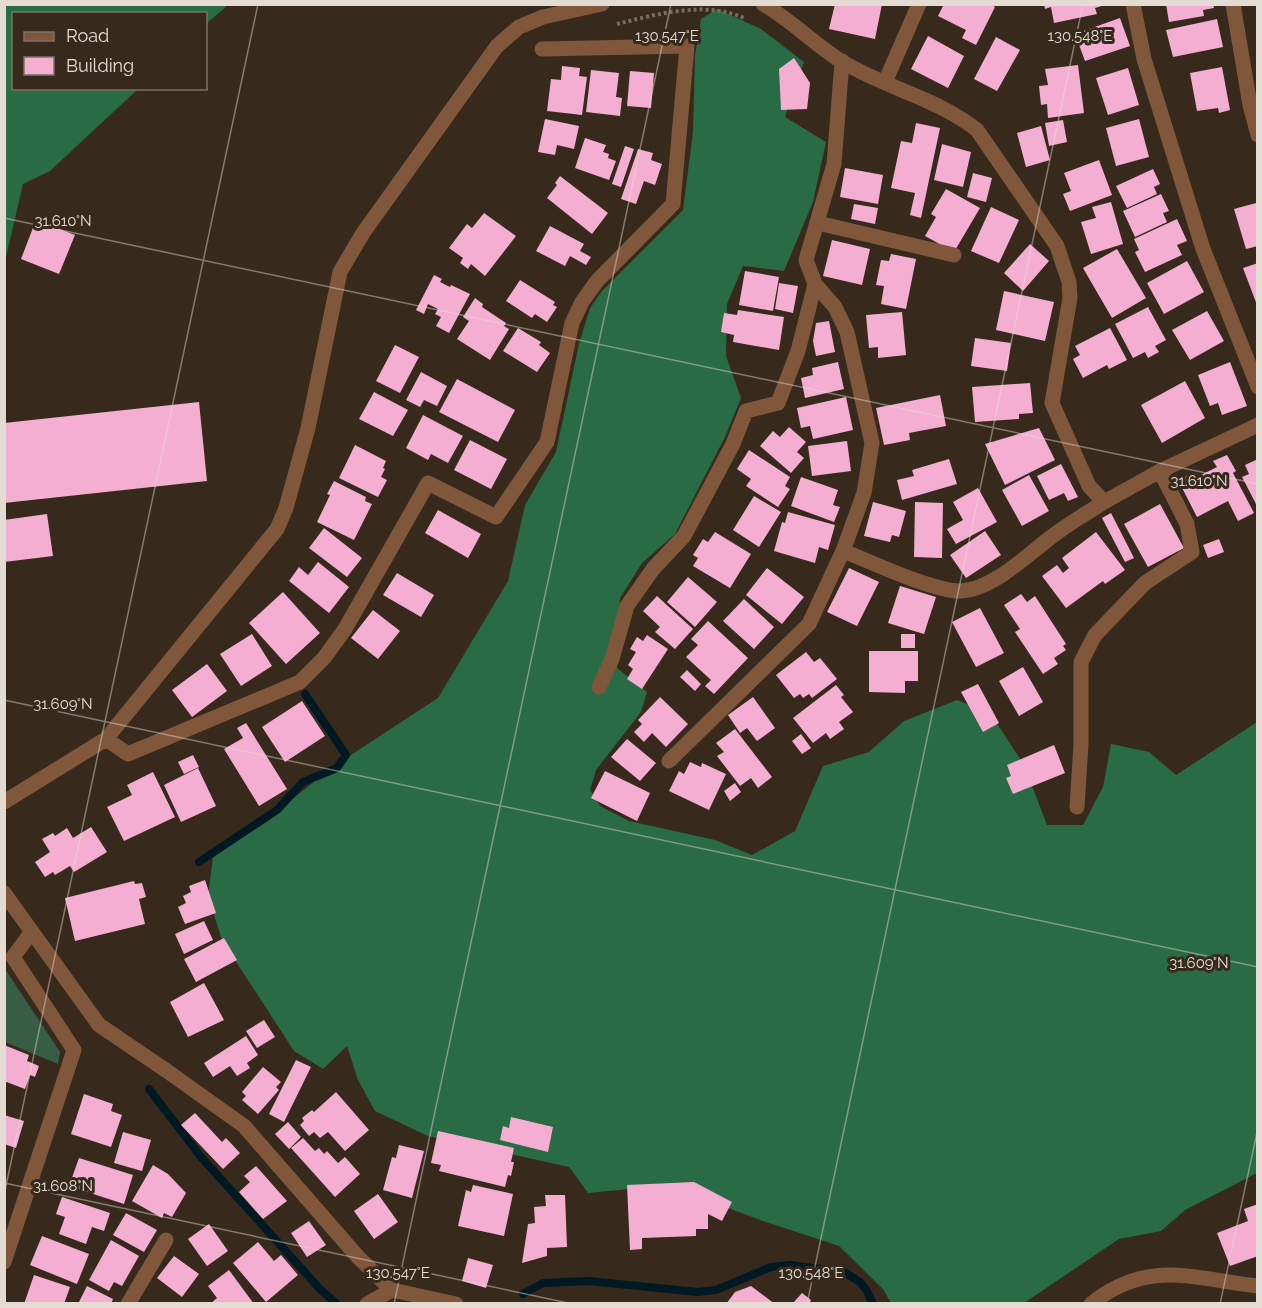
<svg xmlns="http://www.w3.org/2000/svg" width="1262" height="1308" viewBox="0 0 1262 1308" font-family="Raleway,sans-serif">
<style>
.green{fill:#375e45}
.forest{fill:#286b44}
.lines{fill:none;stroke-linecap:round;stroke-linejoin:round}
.stream{stroke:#001922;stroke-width:8}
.building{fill:#f4aed2}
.path{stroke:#786d61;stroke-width:4;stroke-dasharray:3 3;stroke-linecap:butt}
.service{stroke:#80573a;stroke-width:15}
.minor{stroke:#80573a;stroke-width:15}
.tertiary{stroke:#80573a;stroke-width:15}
.ticks{fill:none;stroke:#e4dcd3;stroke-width:1.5;stroke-opacity:0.45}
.ticks-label{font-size:15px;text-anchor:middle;fill:#e4dcd3;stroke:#372a1d;stroke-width:6;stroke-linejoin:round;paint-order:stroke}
</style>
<rect width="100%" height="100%" fill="#372a1d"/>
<!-- green -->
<path class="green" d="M5,969L60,1052L58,1064L5,1042Z"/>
<!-- forest -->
<path class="forest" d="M5,4L228,5L206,24V14H14V88L138,89L50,171L23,184L5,261Z
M717,9L761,29L804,62L785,117L826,142L813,202L784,271L743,266L727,304L726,356L741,398L725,437L675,534L642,563L620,598L617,668L647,692L641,712L596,770L590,790L600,806L629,821L715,840L752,855L795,831L823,766L869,752L904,721L957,700L990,713L1024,765L1047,825H1083L1103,787L1111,744L1149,752L1176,775L1257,722V1173L1185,1210L1161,1231L1119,1239L1024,1303H891L883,1289L839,1246L763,1221L696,1196L660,1186L588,1193L569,1167L428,1136L375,1111L358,1080L347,1046L323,1069L294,1051L222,940L208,896L214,850L262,823L334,766L438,698L508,581L525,505L556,452L579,344L590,308L602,291L683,210L693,132L695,56L701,19Z"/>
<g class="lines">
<!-- stream -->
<path class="stream" d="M199,862L277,810L303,782L337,768L346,755L305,694
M149,1089L201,1157L320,1289L337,1304
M523,1294L543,1283L589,1281L697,1292L716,1290L771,1267L790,1265L844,1272L860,1282L867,1291L873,1304"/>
</g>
<!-- building -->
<path class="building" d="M835,4H882L875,39L829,29Z
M944,4H990L995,7L976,45L962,38L966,30L938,16Z
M1044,4H1105V5L1095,8L1097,14L1054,23L1051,7L1045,9Z
M1166,4H1213L1214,8L1203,10L1204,16L1169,22Z
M1120,18L1130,46L1085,61L1075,34Z
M1217,19L1223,47L1173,57L1166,30Z
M928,36L964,56L948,88L911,69Z
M996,37L1020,50L997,91L974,79Z
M794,58L810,83L807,109L781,110L779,69Z
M1078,65L1084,113L1048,118L1047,104L1041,105L1039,86L1048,85L1045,69Z
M562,66L580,68L579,76L587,77L582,115L547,111L551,79L561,80Z
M1222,67L1230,110L1219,113L1218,108L1197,111L1190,73Z
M1128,68L1139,105L1108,115L1096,78Z
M591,70L619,73L616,97L622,98L620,116L586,112Z
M630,71L654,73L651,108L627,106Z
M545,119L579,126L574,149L557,145L555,155L538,152Z
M1139,119L1149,157L1116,166L1106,128Z
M1063,120L1067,142L1049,146L1045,123Z
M916,123L940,128L921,218L910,215L915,193L891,188L901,141L912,143Z
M1041,126L1050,160L1026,167L1017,133Z
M585,138L606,145L603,152L609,154L608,158L616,161L609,180L575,168Z
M942,144L971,152L963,187L934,180Z
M625,146L634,149L621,187L612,184Z
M638,149L653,153L651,160L662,164L655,185L644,181L636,204L621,199Z
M1099,160L1112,195L1070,211L1063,194L1071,191L1064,173Z
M845,168L883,175L878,204L840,197Z
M1153,169L1160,184L1154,187L1157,194L1127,208L1116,186Z
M973,173L992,178L986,202L967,197Z
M560,176L608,213L592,234L547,198L557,185L555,183Z
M946,189L980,208L954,252L925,236L936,217L931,214Z
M1161,194L1169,211L1163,213L1167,222L1135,237L1123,211Z
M1111,202L1123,244L1091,254L1081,222L1096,218L1092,207Z
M1256,203L1258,246L1246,249L1234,209Z
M854,204L878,208L875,224L851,219Z
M991,207L1019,220L999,263L971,251Z
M484,213L516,236L485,276L471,264L468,269L460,263L463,258L449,248L467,224L472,228Z
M1177,219L1187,241L1177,245L1182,255L1145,272L1135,252L1139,250L1134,239Z
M36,220L75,235L59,274L21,259Z
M550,226L584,244L580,251L591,257L586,265L570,256L565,266L536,251Z
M832,240L870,249L862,285L823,276Z
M1030,244L1049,261L1023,291L1004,273Z
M1117,249L1146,298L1112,318L1083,268Z
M891,254L916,259L906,309L881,304L884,286L876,285L881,260L889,261Z
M1187,261L1204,292L1164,314L1147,283Z
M1258,263V305H1257L1243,268Z
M745,271L779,277L773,311L739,305Z
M434,275L442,279L440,282L450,287L451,285L470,294L449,333L436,326L441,317L435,314L438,309L428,304L424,314L416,310Z
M520,280L555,302L553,305L557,307L547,322L535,314L532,318L506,301Z
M779,283L798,286L793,313L775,309Z
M1004,291L1054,302L1045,341L996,330Z
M475,298L483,304L482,307L506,323L504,326L509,329L490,360L457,339L469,321L463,317Z
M1148,307L1166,340L1155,346L1159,352L1148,358L1145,352L1133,358L1115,324Z
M738,310L784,317L779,350L733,342L734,335L721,332L724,313L737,315Z
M1207,311L1224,341L1190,360L1172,330Z
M902,312L906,355L878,358V347L869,348L866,315Z
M829,321L835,352L816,356L813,341L816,323Z
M518,328L541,342L539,345L550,353L537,372L503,351Z
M1110,328L1127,360L1109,369L1107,365L1083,378L1073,359L1080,355L1075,346Z
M975,338L1011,343L1007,371L971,366Z
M395,345L419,357L400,393L376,381Z
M838,362L844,389L805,398L801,378L813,375L812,368Z
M1230,362L1247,406L1222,415L1218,403L1210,406L1198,375Z
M421,372L447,386L437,406L424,400L420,407L406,400Z
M457,379L515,410L498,442L439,412Z
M1185,381L1205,418L1162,443L1141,405Z
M1030,383L1033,413L1019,414V419L975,422L972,387Z
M374,392L408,410L393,436L359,419Z
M940,395L946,426L909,433L910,440L884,445L876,408Z
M846,397L853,430L813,439L810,426L801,428L797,408Z
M199,402L207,481L4,503V423Z
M423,415L463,436L448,463L431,454L428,460L406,448Z
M789,427L806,442L797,452L804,458L791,473L760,446L773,431L780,437Z
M1039,428L1055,460L1005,485L985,444Z
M470,440L507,459L491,489L454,470Z
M847,441L851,471L812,476L808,446Z
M355,445L386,461L383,468L385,469L381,477L387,480L378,497L339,478Z
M749,450L790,477L785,486L790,489L778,507L746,486L751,479L737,469Z
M1227,455L1236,471L1233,473L1254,513L1238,521L1228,501L1197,517L1178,480L1190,474L1193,479L1217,467L1213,461Z
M949,459L957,484L902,500L897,480L914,476L912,470Z
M1258,459V503L1256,504L1242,477L1249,474L1245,465Z
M1061,464L1078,497L1068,501L1064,493L1049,500L1037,476Z
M1029,475L1049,511L1022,526L1002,490Z
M801,477L838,490L833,505L840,507L834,522L791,506Z
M334,481L366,497L365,501L372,504L354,540L317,522L330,495L327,494Z
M978,488L997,522L956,544L947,529L963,520L953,502Z
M754,496L781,512L759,547L733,530Z
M873,502L906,511L899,537L892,535L890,542L864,536Z
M915,502L943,503L942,558L914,557Z
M1160,504L1184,548L1148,567L1124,524Z
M438,510L481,534L468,558L425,533Z
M788,512L835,525L828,550L819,547L815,563L774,551L782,522L785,523Z
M1111,513L1134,558L1125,562L1102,518Z
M47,514L53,556L4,562V520Z
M324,528L362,558L347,577L309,548Z
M985,531L1001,555L966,578L950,555Z
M715,532L751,554L730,588L693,566L698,558L693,555L703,539L708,542Z
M1096,532L1125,570L1105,584L1103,581L1066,608L1042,576L1057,565L1063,573L1069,568L1062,558Z
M1219,539L1224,552L1208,558L1203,545Z
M318,562L349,587L329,613L289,581L299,567L308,575Z
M767,568L804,597L782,624L746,595Z
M849,568L879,582L857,626L827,612Z
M397,573L434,595L421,617L383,595Z
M688,577L717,602L695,627L667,602Z
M900,586L936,597L924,634L888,623Z
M283,592L320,633L286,664L249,623Z
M1021,594L1027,602L1035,596L1066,644L1063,646L1066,650L1054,658L1058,664L1043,674L1015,632L1020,629L1004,605Z
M657,596L693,629L675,649L655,632L660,627L643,611Z
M744,599L774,627L754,649L723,621Z
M980,608L1004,653L976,667L952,622Z
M373,610L400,631L378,659L351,638Z
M708,621L748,658L714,694L705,686L711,680L686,657L698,645L691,639Z
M252,634L272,666L241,686L220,654Z
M901,634H915V648H901Z
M647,635L668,649L642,689L627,679L633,669L628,665L636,652L630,649L637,637L643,641Z
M869,651H918V681H905V693L869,692Z
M806,652L814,662L820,658L837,679L812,698L809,694L803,698L800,694L794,698L776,675Z
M207,664L227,691L192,717L172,690Z
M1023,667L1043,702L1019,716L999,681Z
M687,670L701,684L695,691L680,677Z
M978,684L999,723L983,732L961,692Z
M836,685L844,695L841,697L853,712L839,722L844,729L830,739L826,733L813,743L793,718Z
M660,697L688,724L666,747L652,733L644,742L634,732L642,724L638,720Z
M753,697L775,728L757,741L747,728L740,733L728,715Z
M302,701L325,736L285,762L262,727Z
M246,723L287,789L259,806L224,749L243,738L237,728Z
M735,729L772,777L758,788L751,778L740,786L717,756L724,752L716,743Z
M801,734L811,748L802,754L792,741Z
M627,739L656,763L640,781L611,757Z
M1054,745L1065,773L1013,794L1006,778L1011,776L1007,765Z
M193,755L199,767L184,774L178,762Z
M690,762L701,767L702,763L726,774L709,810L669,791L679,771L684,774Z
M198,768L216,806L181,822L164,785Z
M605,771L650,793L637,821L591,798Z
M153,772L175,817L124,841L107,807L132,795L127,785Z
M735,783L741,792L730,801L724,791Z
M91,827L107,852L74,872L70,866L55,875L53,872L45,877L35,862L50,852L42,839L53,833L55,836L67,828L73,838Z
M205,880L216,913L185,924L178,907L186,903L183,896L191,892L189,886Z
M134,881L135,884L142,883L146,897L139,899L145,924L75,941L65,898Z
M204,921L213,940L184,954L175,934Z
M224,938L237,960L196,982L184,959Z
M204,983L224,1020L188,1037L170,1002Z
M264,1020L275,1037L257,1048L246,1031Z
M246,1036L258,1055L247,1063L250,1068L237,1076L230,1066L213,1077L204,1063Z
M4,1045L29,1055L27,1061L39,1066L35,1077L30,1075L25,1089L4,1081L6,1072L4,1071Z
M296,1060L311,1067L284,1122L269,1114Z
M263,1067L281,1082L276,1087L279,1090L258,1114L242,1100L246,1096L242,1092Z
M336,1092L369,1130L345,1151L328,1132L320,1138L314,1132L309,1136L300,1125L304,1121L302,1118L312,1110L314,1112Z
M84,1094L113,1104L111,1111L122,1115L111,1147L71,1134Z
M195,1113L222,1142L226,1138L240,1153L223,1169L181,1125Z
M4,1115L24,1121L16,1148L4,1144Z
M511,1117L553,1127L548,1152L500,1140L503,1126L509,1128Z
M288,1122L301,1137L289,1149L275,1134Z
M438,1131L514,1148L511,1162H514L511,1176L508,1175L505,1187L439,1171L441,1165L431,1163Z
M123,1132L151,1140L142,1171L114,1163Z
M303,1138L315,1151L319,1148L324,1154L327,1151L338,1163L345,1157L360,1174L335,1197L291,1148Z
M399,1145L424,1151L412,1198L383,1190L392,1157L396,1158Z
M79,1158L133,1175L124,1204L69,1186Z
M153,1165L168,1174L186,1193L172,1217L164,1213L162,1218L132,1201Z
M256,1166L287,1201L263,1219L239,1192L250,1182L244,1176Z
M694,1182L732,1202L722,1221L708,1214V1229H696V1236L642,1238V1249L630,1250L627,1185Z
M473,1185L513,1194L504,1236L458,1226L466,1190L471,1192Z
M378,1194L398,1222L374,1239L354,1211Z
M545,1195H565L567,1247L547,1248V1256L522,1263L528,1224L535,1223L534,1207L546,1206Z
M62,1197L110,1213L104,1231L92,1227L86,1244L59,1234L65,1217L56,1214Z
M1258,1204V1256L1230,1266L1217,1233L1248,1221L1244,1209Z
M126,1213L157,1230L144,1252L113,1235Z
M309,1221L326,1245L307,1257L291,1233Z
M209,1224L228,1251L207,1266L188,1239Z
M42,1236L89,1254L77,1284L30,1265Z
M111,1240L139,1256L122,1286L114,1282L109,1291L89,1280Z
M258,1242L274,1261L281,1255L298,1275L266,1302L233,1263Z
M174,1256L199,1274L182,1297L157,1278Z
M468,1258L493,1265L486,1288L462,1281Z
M229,1270L254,1304H210L217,1298L208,1286Z
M34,1275L70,1287L64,1304H24Z
M87,1286L113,1299L111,1304H78Z
M751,1286L775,1304H726L735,1292Z
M802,1293L811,1300L809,1304L794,1302Z"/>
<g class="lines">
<!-- path -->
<path class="path" d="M617,24C658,14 707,0 746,19"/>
<!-- service -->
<path class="service" d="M1133,4L1144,59L1203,249L1258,387
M818,223L954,255
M669,761L809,624L843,551
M128,1304L166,1240"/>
<!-- minor -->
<path class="minor" d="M763,4C791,20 814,44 841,61C885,88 937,98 977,130L1057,246L1069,282L1070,298L1052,403L1089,486L1104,502L1160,471L1258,425
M1233,4L1250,105L1258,135
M842,61L834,164L806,260L815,284L835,307L847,332L872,443L864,493L843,551C870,561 934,592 961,591C994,590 1032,550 1058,532C1073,521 1089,512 1104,502
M885,82L919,4
M599,687L612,659L627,606L653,569L684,536L733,444L746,411L778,403L798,351L815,284
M106,739L128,754L300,682L324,658L345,629L428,483L496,517L547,442L572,323L582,302L597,281L673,204L687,46L542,49
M4,802L106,739L277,529L286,508L308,428L340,272L363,233L497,46L519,27L543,17L602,4
M1077,807L1081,744V662L1095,635L1145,583L1192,552L1187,524L1160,471
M4,1262L74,1050L13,957L31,933
M367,1304L392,1290
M1091,1304C1148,1258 1194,1279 1258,1286"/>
<!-- tertiary -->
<path class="tertiary" d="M4,893L99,1025L167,1071L244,1126L358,1257L392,1290L456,1304"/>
</g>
<!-- ticks -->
<path class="ticks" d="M4,218L1258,484M4,700L1258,967M4,1183L573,1304M4,1195L258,4M394,1304L671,4M807,1304L1083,4M1220,1304L1258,1128"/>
<g class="ticks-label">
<text x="667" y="41">130.547°E</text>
<text x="1080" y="41">130.548°E</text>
<text x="63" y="226">31.610°N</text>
<text x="1199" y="486">31.610°N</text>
<text x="63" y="709">31.609°N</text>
<text x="1199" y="968">31.609°N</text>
<text x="63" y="1191">31.608°N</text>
<text x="398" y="1278">130.547°E</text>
<text x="811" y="1278">130.548°E</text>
</g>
<!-- border -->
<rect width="1262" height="1308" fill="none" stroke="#e4dcd3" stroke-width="12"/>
<!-- legend -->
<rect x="12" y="12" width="195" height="78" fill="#372a1d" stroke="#7c7166" stroke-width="1.5"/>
<rect x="24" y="32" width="30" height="9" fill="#80573a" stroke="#7c7166" stroke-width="1.5"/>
<text x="66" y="42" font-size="18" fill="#e4dcd3">Road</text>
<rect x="24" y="57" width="30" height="18" fill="#f4aed2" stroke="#7c7166" stroke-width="1.5"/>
<text x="66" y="72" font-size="18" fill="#e4dcd3">Building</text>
</svg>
